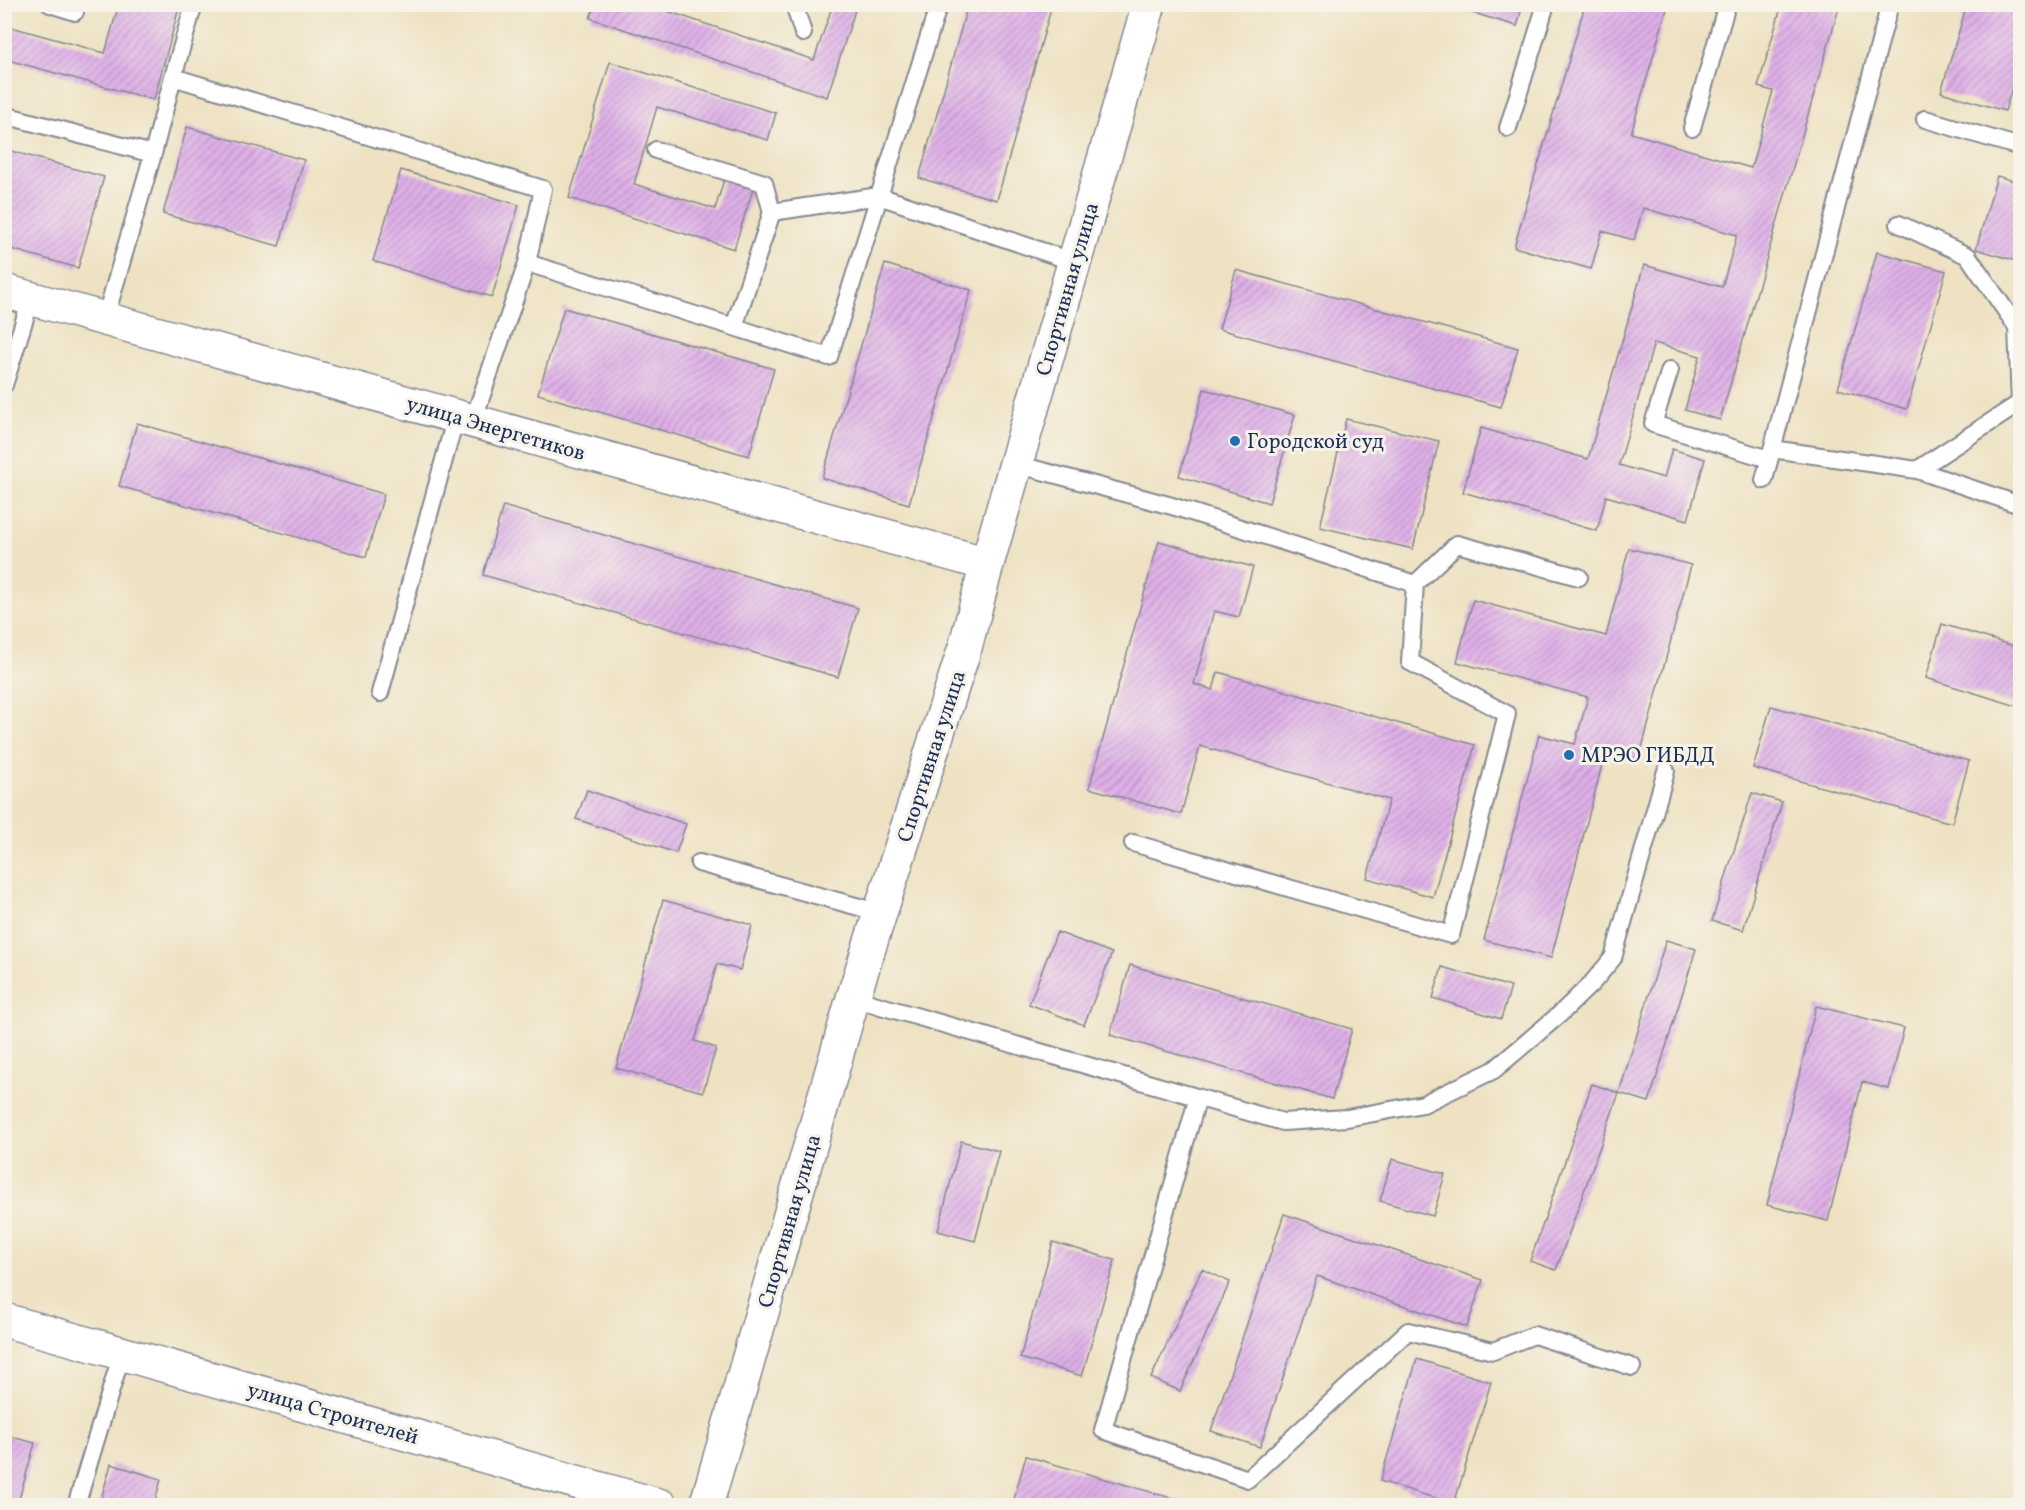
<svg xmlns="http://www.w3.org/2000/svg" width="2025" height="1510" viewBox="0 0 2025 1510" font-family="Vollkorn,serif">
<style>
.building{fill:url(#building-hatch)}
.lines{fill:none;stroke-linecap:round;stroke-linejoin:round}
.lane-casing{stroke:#848890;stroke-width:20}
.secondary-casing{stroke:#848890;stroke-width:36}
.lane{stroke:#fff;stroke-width:16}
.secondary{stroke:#fff;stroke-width:33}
.poi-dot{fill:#1f6fb2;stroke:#f7f3e8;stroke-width:2}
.labels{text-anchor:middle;stroke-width:6;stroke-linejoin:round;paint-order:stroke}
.street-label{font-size:21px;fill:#1b2f5e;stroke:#f7f3e8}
.poi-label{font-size:21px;fill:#1b2f5e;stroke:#f7f3e8;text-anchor:start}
</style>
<defs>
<pattern id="building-hatch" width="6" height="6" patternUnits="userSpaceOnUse" patternTransform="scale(1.5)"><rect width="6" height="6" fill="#dfb0e8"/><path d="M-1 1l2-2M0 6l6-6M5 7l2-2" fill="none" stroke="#b490bf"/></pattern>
</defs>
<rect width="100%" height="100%" fill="#f7f3e8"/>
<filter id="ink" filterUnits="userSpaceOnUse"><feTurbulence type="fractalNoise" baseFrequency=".0167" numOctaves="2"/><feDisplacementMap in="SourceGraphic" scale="12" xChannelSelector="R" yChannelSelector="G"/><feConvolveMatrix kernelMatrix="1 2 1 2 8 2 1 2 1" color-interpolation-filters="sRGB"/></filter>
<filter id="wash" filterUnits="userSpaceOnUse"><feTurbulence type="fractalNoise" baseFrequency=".008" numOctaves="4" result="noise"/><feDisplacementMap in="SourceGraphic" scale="24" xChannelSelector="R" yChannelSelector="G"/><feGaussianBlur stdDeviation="1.35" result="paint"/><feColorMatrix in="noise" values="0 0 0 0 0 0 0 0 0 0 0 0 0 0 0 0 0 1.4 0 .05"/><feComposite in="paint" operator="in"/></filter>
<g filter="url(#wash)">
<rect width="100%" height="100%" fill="#eee2c3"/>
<g id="blocks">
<!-- building -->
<path class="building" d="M119,4H180L154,100L4,59V25L105,53Z
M595,4H666L664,10L814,60L833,4H857L827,97L590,18Z
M968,4L1052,5L997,200L919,178Z
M1443,4H1523L1517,26Z
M1782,4H1840L1720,420L1685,410L1700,356L1654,343L1619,465L1664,478L1672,449L1705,459L1688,520L1606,496L1597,531L1463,492L1481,428L1588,459L1644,265L1722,287L1737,235L1643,208L1634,240L1602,231L1591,269L1514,247L1585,5H1668L1631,133L1751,168L1773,91L1758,87Z
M1967,4H2020V61L2005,111L1941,92Z
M610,62L776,113L768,140L657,107L634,184L715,209L724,180L753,189L734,249L569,198Z
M187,127L304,160L279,246L163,214Z
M4,149L104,177L78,268L4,247Z
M401,170L519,205L492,297L373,261Z
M1997,176L2020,183V262L1976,249Z
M1877,252L1946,271L1907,409L1838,389Z
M885,264L971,290L909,504L822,478Z
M1236,270L1518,348L1501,407L1219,329Z
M564,308L774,369L749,456L538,394Z
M1204,389L1295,415L1269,503L1179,476Z
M1346,419L1439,441L1413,549L1320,527Z
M137,423L384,494L366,557L119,486Z
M503,506L858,608L838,677L483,575Z
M1159,541L1253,567L1239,617L1214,611L1194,684L1213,690L1218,672L1475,745L1433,897L1367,878L1389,800L1200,746L1181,814L1089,788Z
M1629,548L1691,565L1639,759L1606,750L1551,958L1484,940L1539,735L1575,744L1588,697L1457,662L1473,600L1606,636Z
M1942,624L2020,648V707L1926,678Z
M1771,706L1969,761L1952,823L1753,768Z
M587,790L686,824L676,853L576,819Z
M1752,793L1782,802L1743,930L1712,921Z
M663,900L752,925L740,970L717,964L695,1041L716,1048L703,1092L616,1068Z
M1057,932L1112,953L1084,1025L1029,1004Z
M1666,940L1696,949L1649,1102L1619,1093Z
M1130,965L1352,1029L1332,1099L1110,1035Z
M1442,967L1511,987L1501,1019L1433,998Z
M1816,1006L1904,1028L1889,1089L1862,1082L1828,1221L1767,1205Z
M1592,1084L1619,1093L1556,1270L1530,1261Z
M961,1141L999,1151L975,1241L938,1231Z
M1392,1159L1445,1174L1433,1216L1380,1201Z
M1284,1214L1483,1280L1467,1327L1317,1276L1260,1447L1211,1431Z
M1053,1242L1115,1260L1082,1376L1020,1358Z
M1202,1269L1230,1282L1180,1391L1151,1378Z
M1417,1359L1491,1382L1454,1504L1380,1481Z
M4,1435L35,1443L17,1506H4Z
M1026,1456L1196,1505V1506H1012Z
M111,1464L161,1479L154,1506H99Z"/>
</g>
</g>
<g filter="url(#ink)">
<use href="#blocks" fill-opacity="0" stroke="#848890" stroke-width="1.5"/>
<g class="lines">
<!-- lane casing -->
<g class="lane-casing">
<path id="lane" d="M50,4L75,12
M794,4L803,33
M173,77L194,4
M4,115L153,154L105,319
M1925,119L2020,147
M1508,128L1546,4
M1692,128L1727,4
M656,150L764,183L772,212
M153,154L173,77L543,189L527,263L734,327L772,212L879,196L1074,262
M1899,224L1968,256L2017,327L2020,403
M734,327L829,357L939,4
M1670,370L1653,424L1769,459
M4,385L31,299
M473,421L527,263
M1772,449L1917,470L2020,403
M1016,464L1172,506L1415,584L1410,662L1507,714L1451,935L1133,843
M1917,470L2020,505
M1764,480L1890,4
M1415,584L1457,544L1579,577
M380,693L456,416
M699,863L881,913
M853,998L1283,1122L1347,1118L1423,1104L1494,1070L1560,1014L1592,983L1613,958L1666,771
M1198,1097L1103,1430L1248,1479L1408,1331L1493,1351L1534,1335L1632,1367
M76,1506L122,1353"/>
</g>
<!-- secondary casing -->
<g class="secondary-casing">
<path id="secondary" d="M4,291L987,564
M4,1320L661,1506
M706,1506L853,998L966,644L987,564L1149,4"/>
</g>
<!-- lane -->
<use href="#lane" class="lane"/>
<!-- secondary -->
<use href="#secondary" class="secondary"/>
</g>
</g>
<!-- markers -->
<g class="poi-dot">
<circle cx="1235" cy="441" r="6"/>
<circle cx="1569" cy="755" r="6"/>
</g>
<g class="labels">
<!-- street labels -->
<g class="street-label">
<text transform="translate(1067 289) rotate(-74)" y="7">Спортивная улица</text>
<text transform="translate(496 428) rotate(16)" y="7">улица Энергетиков</text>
<text transform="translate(931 756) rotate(-72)" y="7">Спортивная улица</text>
<text transform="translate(789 1221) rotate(-74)" y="7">Спортивная улица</text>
<text transform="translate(333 1413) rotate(16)" y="7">улица Строителей</text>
</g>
<!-- poi labels -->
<g class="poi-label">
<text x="1247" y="448">Городской суд</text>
<text x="1581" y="762">МРЭО ГИБДД</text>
</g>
</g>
<!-- margin -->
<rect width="2025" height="1510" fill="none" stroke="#f7f3e8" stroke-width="24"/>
</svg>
